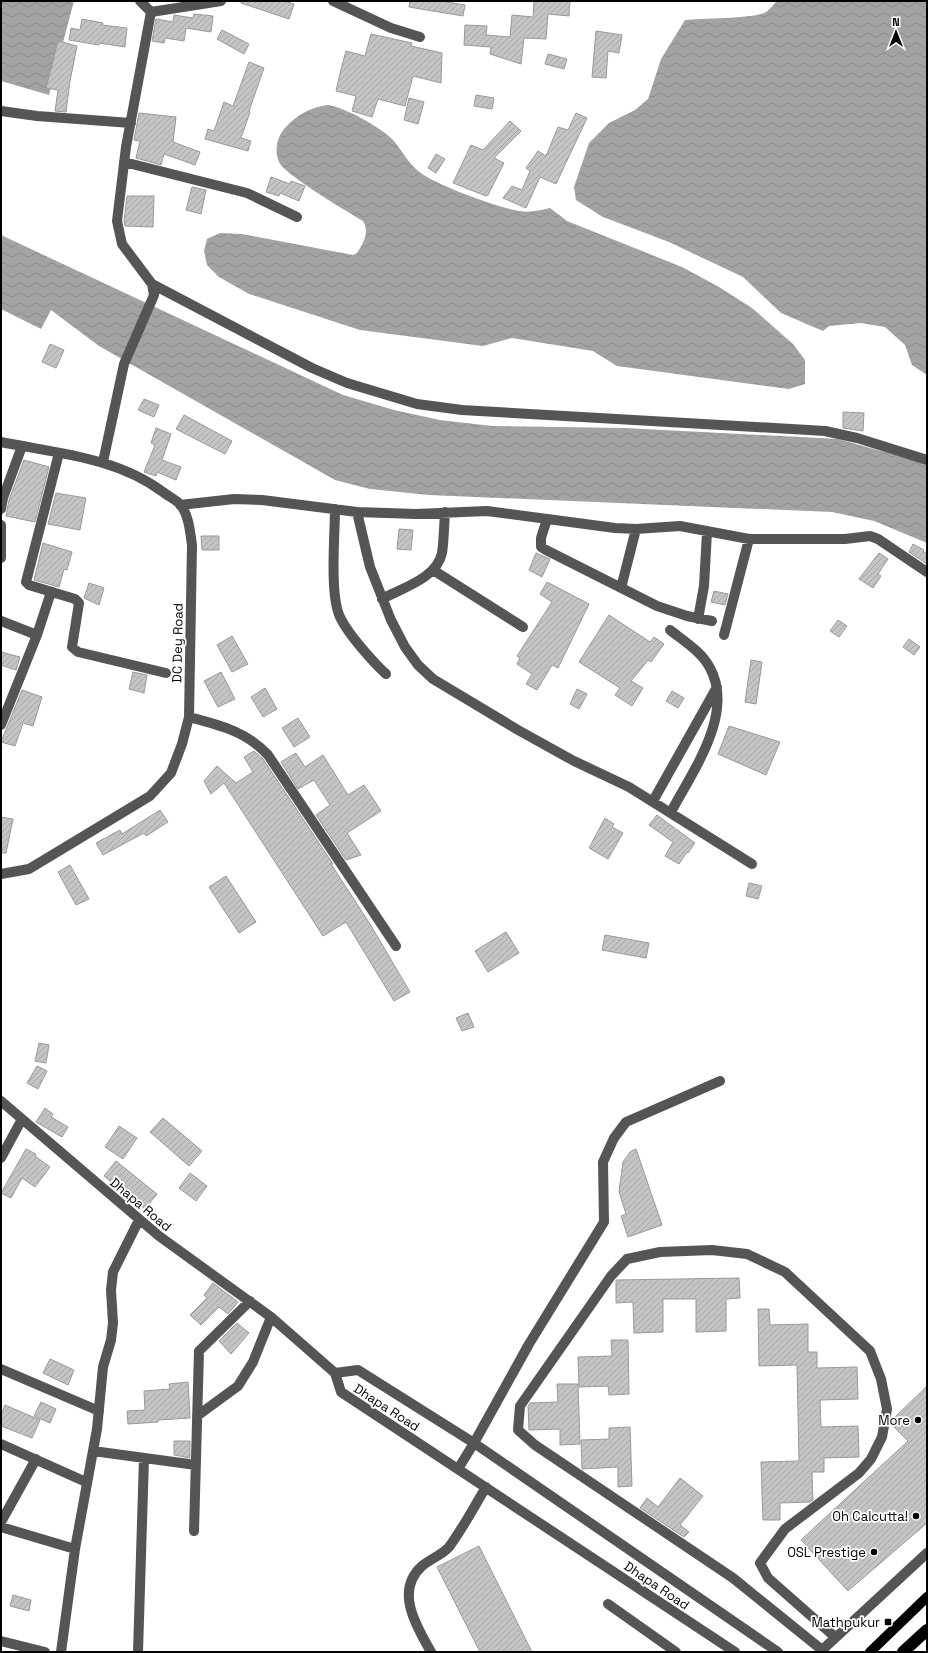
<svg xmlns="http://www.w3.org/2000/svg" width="928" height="1653" viewBox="0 0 928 1653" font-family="'Space Grotesk',sans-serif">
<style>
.water{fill:url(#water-waves)}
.building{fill:url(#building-hatch);stroke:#999}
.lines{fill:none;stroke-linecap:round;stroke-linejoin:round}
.minor{stroke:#555;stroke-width:10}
.major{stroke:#000;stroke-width:10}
.highway{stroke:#000;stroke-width:12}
.poi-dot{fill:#000;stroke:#fff;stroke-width:1.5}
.labels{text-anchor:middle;stroke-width:3.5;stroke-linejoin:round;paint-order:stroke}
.street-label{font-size:13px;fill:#000;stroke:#fff}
.poi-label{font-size:13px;fill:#000;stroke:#fff;text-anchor:end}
</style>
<defs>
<pattern id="water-waves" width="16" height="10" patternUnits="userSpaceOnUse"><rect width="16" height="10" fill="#a3a3a3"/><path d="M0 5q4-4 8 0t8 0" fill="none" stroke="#8b8b8b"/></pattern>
<pattern id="building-hatch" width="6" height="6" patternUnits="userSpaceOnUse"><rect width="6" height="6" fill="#c4c4c4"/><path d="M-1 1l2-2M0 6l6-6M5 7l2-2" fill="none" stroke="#a7a7a7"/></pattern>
</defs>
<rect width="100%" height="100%" fill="#fff"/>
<!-- water -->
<path class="water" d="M1,1H74L49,95L1,81Z
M777,1H927V375L912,365L905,345L885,327L861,323L829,326L823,331L781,313L743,277L669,242L603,217L576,200L574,187L589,143L609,123L635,110L648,99L661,59L685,20C701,18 755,19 766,12C770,9 773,5 777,1Z
M327,105C345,107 380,127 393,140C401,149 407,161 416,169C429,183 499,208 520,211C529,213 541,210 550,208L567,221L682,267L719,287L752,308L793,344L805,360V384L789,389L617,366L593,351L512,338L483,346L360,330L249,294L219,277L207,265L204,251L207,239L220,233L242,234L353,255L357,253C363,244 370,232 363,221C348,212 285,175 279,162C274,151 277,137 285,128C297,115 309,108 327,105Z
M1,235L343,395L394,410L440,420L492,426L625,428L838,439L927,464V543L874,521L832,512L429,495L370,489L335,480L99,346L51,310L41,329L1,309Z"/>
<!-- building -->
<path class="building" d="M241,1H284L294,4L289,19L241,3Z
M410,1H441L465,5L463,16L409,7Z
M534,1H570L569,16L548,14L546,39L524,38L521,64L490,54L491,47L464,45L465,25L487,26L486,35L510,37L512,15L533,17Z
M194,14L213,16L211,32L186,28L184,41L165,38L164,43L152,41L156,19L173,22L174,15L193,18Z
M82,19L103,23L102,25L127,28L125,47L99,43V45L69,40L71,28L80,30Z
M222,30L249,44L244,54L217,39Z
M596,31L622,35L619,53L608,51L606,78L592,77Z
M371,34L412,43L411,46L442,53L441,83L413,76L405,106L378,99L372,117L352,111L356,96L336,91L341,69L346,51L365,56Z
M58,41L77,46L70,81L66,112L55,111L58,90L46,88Z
M548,54L567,59L564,69L545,64Z
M249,62L264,68L249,111L250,112L241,138L251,141L248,151L205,139L208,129L214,131L224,102L233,106Z
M476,95L494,98L492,109L474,106Z
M409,98L424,102L418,124L404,120Z
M139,113L176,117L173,142L200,152L195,165L164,154L161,165L136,158L140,141L134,140Z
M576,113L587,118L556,184L540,177L526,208L503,198L512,186L522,190L530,171L526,168L538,151L546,156L558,127L568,130Z
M510,121L521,131L494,158L504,163L488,195L486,196L453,183L471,145L483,150Z
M436,154L445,159L436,173L428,168Z
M271,177L290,184L291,181L305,186L299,201L280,193L279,196L266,192Z
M192,187L206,190L201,214L186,210Z
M127,196H154L153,227L125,226L124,221Z
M50,344L64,350L56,368L42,362Z
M144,399L159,405L154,417L138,410Z
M843,412L864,413L863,431L843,428Z
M184,415L232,441L225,454L176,429Z
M156,428L171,434L162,460L181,467L176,480L157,472L156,476L144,472L155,445L151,443Z
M24,460L49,467L35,522L6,516L9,500Z
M56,493L86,498L80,530L48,524Z
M399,529L413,530L411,550L397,549Z
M201,536H219V550H202Z
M43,543L72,552L67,570L64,569L59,587L34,580Z
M913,544L924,550L923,551L927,554V564L909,552Z
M536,553L550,559L542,577L529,570Z
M879,553L888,559L878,574L881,576L873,588L859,579Z
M547,582L589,604L558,668L552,665L537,690L526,684L532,674L517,664L520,658L517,656L552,602L540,594Z
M89,583L104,588L99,605L84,598Z
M714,591L728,594L725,605L711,602Z
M609,615L650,642L654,637L664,644L651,662L648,660L631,681L643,688L632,706L615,695L620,688L579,662Z
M838,620L847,626L839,637L830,631Z
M232,636L248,664L232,672L217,645Z
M909,639L920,647L914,655L903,647Z
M1,652L20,657L16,670L1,665Z
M751,660L762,662L756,704L745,702Z
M133,672L147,675L144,693L129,689Z
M221,672L235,699L218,707L204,681Z
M265,688L277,709L263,717L251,697Z
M577,689L587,694L579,709L570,704Z
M22,690L42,697L33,726L23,723L15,746L1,742Z
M672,691L684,698L678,708L666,701Z
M298,718L310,737L294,747L282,728Z
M729,726L780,742L766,775L718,754Z
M254,751L263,759L333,864H331L370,924L410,992L394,1001L346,922L323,936L224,783L211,794L204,781L217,766L236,783L253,772L244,757Z
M296,753L305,767L323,755L348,795L364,785L381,811L347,833L361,855L346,860L316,815L330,805L314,780L298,789L281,762Z
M160,810L168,822L146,836L144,833L103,855L96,843L120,830L122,834Z
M657,815L695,843L688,853L687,852L679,864L665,856L673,842L649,825Z
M1,817L13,819L6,853H1Z
M605,818L614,824L612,827L623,833L608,859L589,848Z
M70,865L89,899L76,905L58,872Z
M226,876L256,922L239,933L209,887Z
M749,883L762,886L758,899L746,896Z
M506,932L519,953L488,972L475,951Z
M605,935L649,943L646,958L602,950Z
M468,1013L474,1027L462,1031L456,1018Z
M39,1043L49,1045L46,1063L35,1061Z
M37,1066L47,1071L38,1089L27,1083Z
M45,1108L53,1114L51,1117L68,1127L62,1137L36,1122Z
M163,1118L202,1151L189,1166L150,1132Z
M119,1126L137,1138L123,1159L105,1147Z
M26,1149L36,1154L35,1156L50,1167L35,1187L22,1178L11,1198L1,1193Z
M636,1149L662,1225L628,1237L621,1216L626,1214L619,1192L623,1162L630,1152Z
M116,1161L157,1194L145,1209L104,1176Z
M190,1173L207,1186L196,1201L179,1188Z
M739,1278L740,1298L726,1299V1331L696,1332V1299H663V1332L634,1333L633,1302L616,1303V1280Z
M213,1283L238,1302L228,1314L219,1307L201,1325L190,1315L207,1298L204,1295Z
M758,1309H769L770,1325L808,1324V1352H817V1368L857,1367L858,1399L820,1400L821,1427L858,1426L859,1457L824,1458V1472H812L813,1500L810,1502L780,1503V1520H763L761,1462L799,1461L797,1365L759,1366Z
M237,1323L249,1333L231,1354L219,1341Z
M611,1340H628L629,1394L609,1395L608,1386L579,1387L578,1357L612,1356Z
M50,1359L74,1370L68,1385L43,1373Z
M188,1382L190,1418L158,1420V1422L128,1424L127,1411L145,1410L144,1391L170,1389L169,1384Z
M557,1384H578L580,1444L560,1445V1429L529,1430L528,1406L530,1403L558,1402Z
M927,1386V1523L848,1591L801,1540L908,1441L891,1424L892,1420Z
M41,1402L56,1409L50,1423L34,1416Z
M5,1405L40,1420L32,1438L1,1426V1414Z
M630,1427L632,1486L618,1487V1467L582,1469L581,1440L609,1439V1428Z
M174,1441H190V1458L174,1455Z
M680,1478L703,1496L680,1525L689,1532L684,1537L640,1508L647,1498L658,1507Z
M479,1546L532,1652H480L437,1567Z
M13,1595L31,1600L29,1611L10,1606Z"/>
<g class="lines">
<!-- minor -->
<path class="minor" d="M140,1L151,12
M333,1L391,28L420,37
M1,111L37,116L131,123
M124,162L247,193L297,217
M152,284L312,368L347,383L417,404L462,410L825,431L857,438L927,460
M1,442C56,453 116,457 163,492C168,496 176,500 180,504C189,515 190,532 192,545L189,717L182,744L171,773L150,796L29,869L1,874
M59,453L26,582L29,585L75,599L79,603L72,647L78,652L166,673
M103,462L124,364L154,295L152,284L122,244L117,221L126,147L151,12L221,1
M180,505L234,499L262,500L357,512L416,514L487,511L615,528L636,529L680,526L749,539H845L870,536L878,539L927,572
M1,509L3,498L22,446
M335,509C335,535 329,598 341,619C349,635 373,662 386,674
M357,512L370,567L391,620L405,647L418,665L433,679L518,730L574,761L629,787L752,864
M547,519L541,538V547L546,550L657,606L687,616L712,621
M1,525V558
M433,570L523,627
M621,588L636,529
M382,599C402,588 437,578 442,553C444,540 444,525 445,512
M698,619L704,586L707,532
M1,621L37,635
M670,630C684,641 702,652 710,668C735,714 692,772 671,812
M724,635L749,539
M189,717C219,725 246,731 268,755L396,946
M1,725L37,635L51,592
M653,801L717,687
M1,1101L159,1236L271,1317L335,1373L341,1392L735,1652
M1,1158L22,1119
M1,1369L99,1411
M335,1373L358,1370L474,1443L778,1652
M197,1416L238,1386L253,1362L271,1317
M1,1444L86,1482
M93,1451L196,1465
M458,1469L474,1443L529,1344L604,1222L603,1162L614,1138L626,1122L720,1081
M1,1522L36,1459
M1,1527L75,1549
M194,1531L199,1351L250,1301
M608,1604L676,1652
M1,1641L45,1652
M822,1650L733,1578L535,1445L518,1430L520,1406L611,1276L627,1259L660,1252L712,1250L747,1254L785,1272L870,1351L881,1379L887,1409L882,1437L871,1459L859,1473L785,1529L760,1563L768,1578L835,1637
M61,1652L75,1549L97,1429L103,1367L111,1340L113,1323L111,1290L113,1272L139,1220
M138,1652L144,1458
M431,1652C417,1627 394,1591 422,1566C430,1559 442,1555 449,1547C463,1528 474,1507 486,1487
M820,1652L927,1553"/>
<!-- major -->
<path class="major" d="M870,1652L927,1597"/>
<!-- highway -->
<path class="highway" d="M903,1652L927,1630"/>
</g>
<!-- markers -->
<g class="poi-dot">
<circle cx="918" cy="1420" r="4"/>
<circle cx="916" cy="1516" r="4"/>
<circle cx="874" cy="1552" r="4"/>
<rect x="884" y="1618" width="8" height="8" rx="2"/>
</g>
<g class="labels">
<!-- street labels -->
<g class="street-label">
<text transform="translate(177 643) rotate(-89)" y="5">DC Dey Road</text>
<text transform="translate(141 1204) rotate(40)" y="5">Dhapa Road</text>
<text transform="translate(387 1407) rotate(33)" y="5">Dhapa Road</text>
<text transform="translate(657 1585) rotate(34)" y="5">Dhapa Road</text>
</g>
<!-- poi labels -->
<g class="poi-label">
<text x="910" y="1425">More</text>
<text x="908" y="1521">Oh Calcutta!</text>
<text x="866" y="1557">OSL Prestige</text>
<text x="880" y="1627">Mathpukur</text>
</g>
</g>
<!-- border -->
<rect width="928" height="1653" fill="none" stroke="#000000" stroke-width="4"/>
<!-- north arrow -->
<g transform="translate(896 32)" stroke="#ffffff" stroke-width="3" paint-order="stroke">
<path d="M0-3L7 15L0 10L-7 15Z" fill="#000000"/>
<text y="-6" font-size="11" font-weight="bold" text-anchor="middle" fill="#000000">N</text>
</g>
</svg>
